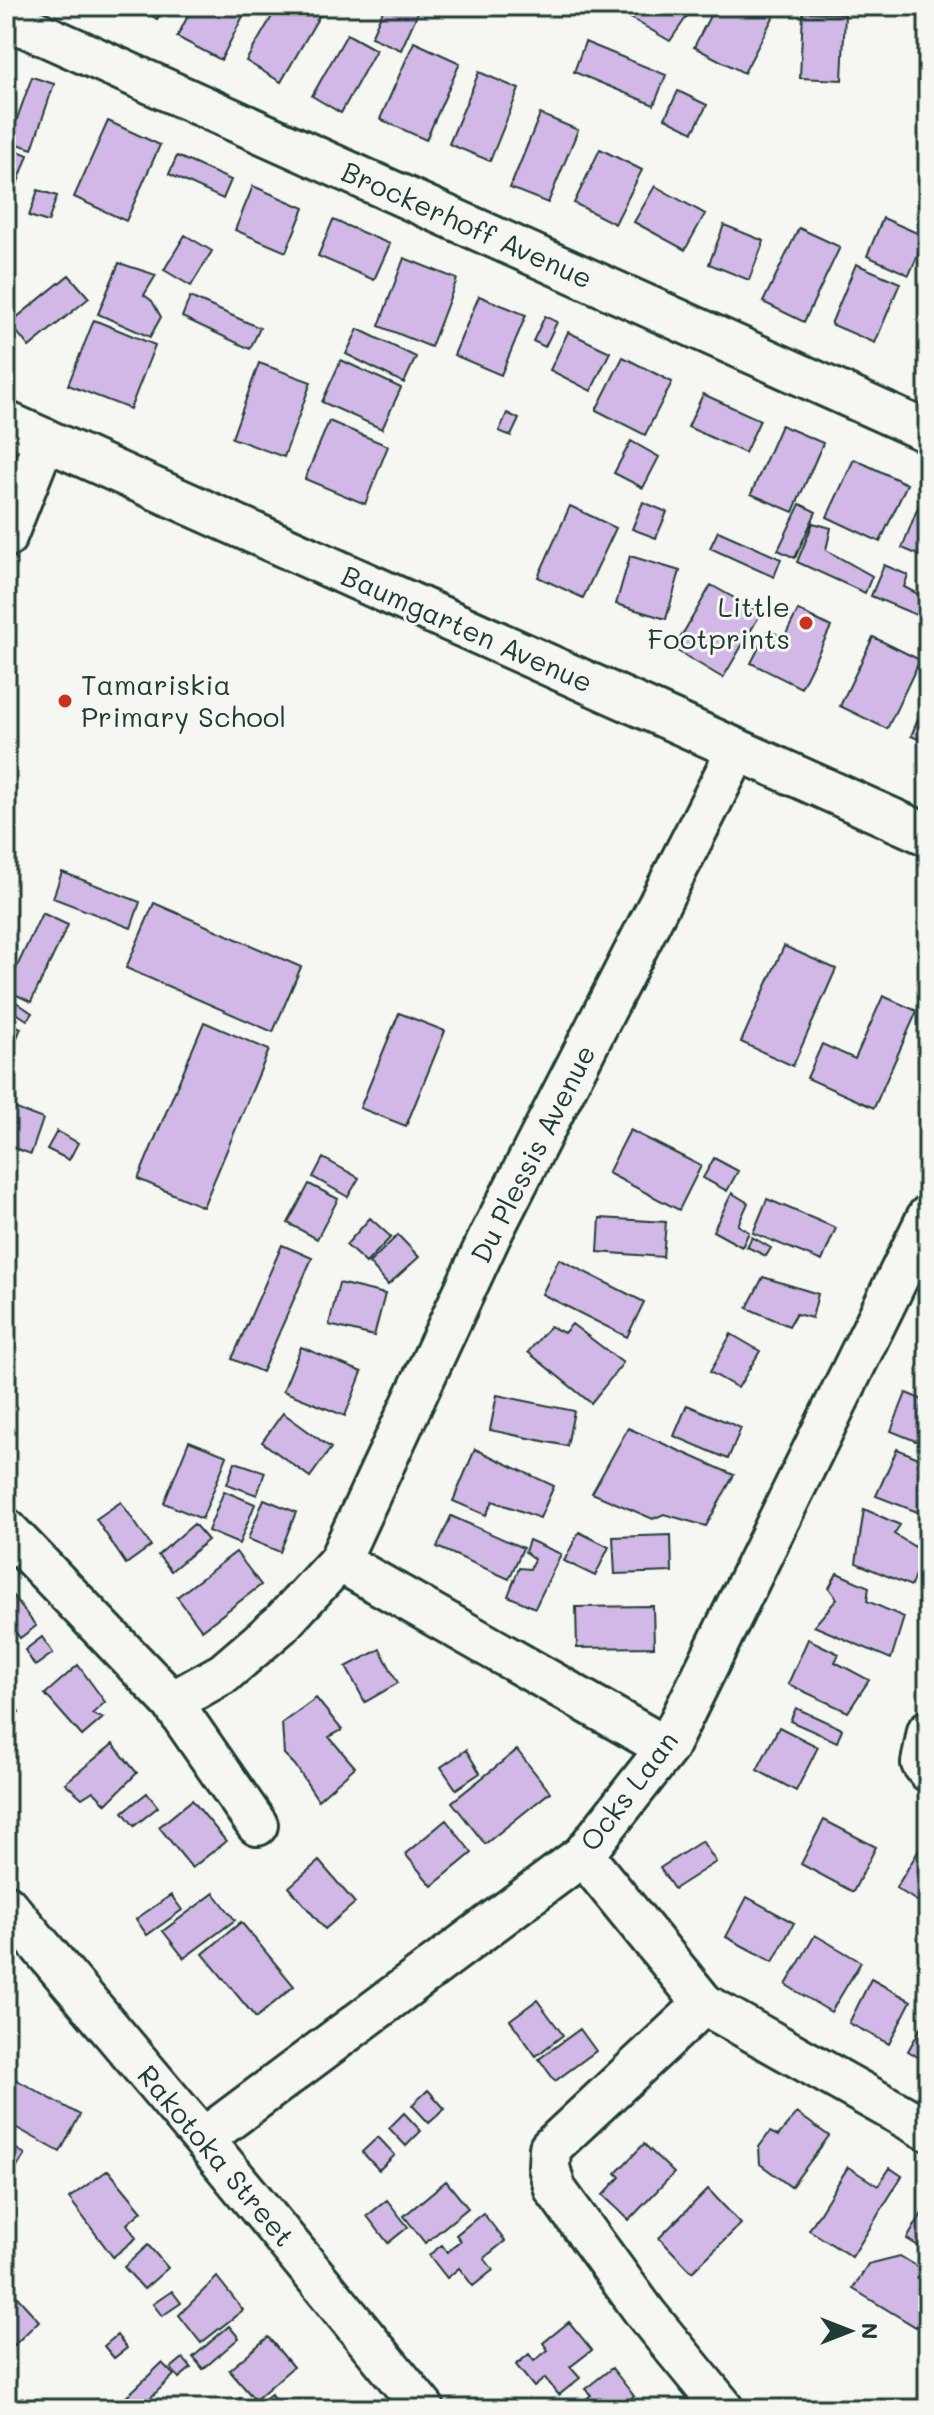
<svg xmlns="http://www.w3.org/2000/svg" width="934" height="2415" viewBox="0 0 934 2415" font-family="Mali,sans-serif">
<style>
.building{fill:#d2b8e6;stroke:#1f3d34;stroke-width:2}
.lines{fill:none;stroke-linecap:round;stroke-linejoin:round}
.minor-casing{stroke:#1f3d34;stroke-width:46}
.minor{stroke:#f6f6f2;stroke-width:40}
.poi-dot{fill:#c8321e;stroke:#f6f6f2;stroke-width:3}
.labels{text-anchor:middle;stroke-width:6;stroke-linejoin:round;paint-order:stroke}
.street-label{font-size:28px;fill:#1f3d34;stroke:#f6f6f2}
.poi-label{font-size:28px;fill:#1f3d34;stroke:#f6f6f2;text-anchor:end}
</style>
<rect width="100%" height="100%" fill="#f6f6f2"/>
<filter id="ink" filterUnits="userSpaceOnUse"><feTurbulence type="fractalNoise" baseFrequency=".0125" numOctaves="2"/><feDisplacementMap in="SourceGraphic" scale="16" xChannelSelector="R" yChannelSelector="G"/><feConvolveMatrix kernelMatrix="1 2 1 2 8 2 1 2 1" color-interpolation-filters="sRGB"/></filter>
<g filter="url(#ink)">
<!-- building -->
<path class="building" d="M138,6H166L157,19Z
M193,6H248L221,60L177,37Z
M278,6H325L281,82L246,61Z
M385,6L420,8L401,50L371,37Z
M610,6H694L670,41Z
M715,6H779L744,73L694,47Z
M803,12L845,14L842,80L800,78Z
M347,34L376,50L341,113L312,96Z
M414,42L460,63L426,140L380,119Z
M585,42L666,75L654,105L574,72Z
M479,72L519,89L490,161L449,144Z
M32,77L54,84L32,149L9,141Z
M678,91L707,105L693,132L665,118Z
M540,114L578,130L548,203L510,188Z
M108,121L160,145L126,221L74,197Z
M6,146L28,155L11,201L6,199Z
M600,149L642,170L615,224L574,203Z
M177,156L231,180L223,199L169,174Z
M253,186L304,208L286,252L235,230Z
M655,186L705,214L685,250L634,222Z
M38,190L57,196L48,222L29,216Z
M883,218L926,237L909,275L867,256Z
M333,220L390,244L374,280L318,256Z
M724,225L764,241L749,280L709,264Z
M799,228L840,247L804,322L763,302Z
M185,235L212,251L191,286L164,270Z
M404,258L457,279L431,347L379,326Z
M119,263L156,275L144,295L152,301L161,317L150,337L98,314Z
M856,264L900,283L875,343L831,324Z
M69,275L89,298L29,347L10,323Z
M479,296L526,315L501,375L454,355Z
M190,297L260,328L250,349L182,317Z
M545,316L557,322L545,347L533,341Z
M94,320L155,345L130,409L68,385Z
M358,329L416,357L404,383L346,354Z
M568,332L610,352L591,391L550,370Z
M623,357L672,382L645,435L596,410Z
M341,360L401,388L382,429L322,402Z
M259,363L311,382L284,457L232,438Z
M703,394L760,420L745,453L688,427Z
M507,413L519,419L511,436L499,431Z
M329,421L388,446L365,504L305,479Z
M781,425L823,443L793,512L751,494Z
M631,441L659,457L643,488L614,473Z
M854,459L907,484L880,542L827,517Z
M925,489L928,490V559L902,548Z
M643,502L667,512L656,538L632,529Z
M800,504L816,512L795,558L778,550Z
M570,506L616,528L583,598L538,577Z
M813,523L831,528L826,550L872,576L865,593L797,562Z
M718,531L781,559L774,577L710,548Z
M630,556L680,571L666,619L616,604Z
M884,565L908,575L904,587L928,599V620L871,596Z
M711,585L761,613L723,678L674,649Z
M798,610L831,627L801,688L751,663L768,630L784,638Z
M873,637L920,660L887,729L840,706Z
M928,696V743L911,736Z
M62,872L140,902L131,928L53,898Z
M154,903L301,967L273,1032L126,968Z
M42,913L68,925L31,1002L6,990Z
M784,946L836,969L793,1066L741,1042Z
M883,996L917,1011L874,1108L807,1078L822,1044L855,1059Z
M13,1000L32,1013L27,1020L8,1008Z
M399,1013L445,1031L406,1126L360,1108Z
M6,1021L21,1028L6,1064Z
M204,1022L269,1050L203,1207L138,1179Z
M6,1105L43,1119L31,1154L6,1145Z
M630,1130L701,1166L679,1210L608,1173Z
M57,1131L78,1143L69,1160L47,1149Z
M323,1158L359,1178L348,1197L313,1177Z
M714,1158L738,1171L727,1191L703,1178Z
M309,1184L338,1199L317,1239L288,1223Z
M732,1193L748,1203L738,1225L749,1232L742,1247L713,1231Z
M767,1199L836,1228L822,1261L753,1233Z
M370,1218L391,1237L366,1263L346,1245Z
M600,1218L666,1222L663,1257L598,1252Z
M398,1235L419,1257L388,1285L369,1263Z
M752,1237L771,1248L766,1256L747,1247Z
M282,1245L312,1258L262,1372L232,1359Z
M559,1259L644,1302L627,1337L542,1294Z
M763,1277L818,1294L812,1318L796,1314L789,1326L747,1308Z
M339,1283L385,1294L374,1336L329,1325Z
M572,1324L623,1363L591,1403L528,1352L550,1326L564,1333Z
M731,1334L760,1351L738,1388L710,1372Z
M301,1347L362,1372L345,1416L283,1391Z
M906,1393L928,1402V1446L891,1431Z
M497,1395L574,1411L567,1446L490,1430Z
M687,1405L741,1428L728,1459L674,1436Z
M283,1413L331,1448L310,1477L262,1442Z
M628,1428L734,1475L706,1526L664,1514L653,1519L592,1493Z
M189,1441L227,1456L202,1519L164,1503Z
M475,1449L554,1486L540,1518L493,1501L486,1515L453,1501Z
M897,1449L928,1462V1516L876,1496Z
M235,1462L265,1472L257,1495L227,1484Z
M224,1491L255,1504L239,1544L208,1531Z
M264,1499L296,1512L280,1552L248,1539Z
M121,1502L151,1546L126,1564L96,1519Z
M864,1509L900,1525L894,1534L923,1552L911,1586L856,1563Z
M451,1516L523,1548L509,1579L437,1547Z
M194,1524L208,1540L171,1571L158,1555Z
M579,1532L609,1547L595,1576L564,1561Z
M671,1535L672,1572L615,1574L613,1537Z
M529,1540L561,1554L535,1608L508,1596L519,1568L530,1569L534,1559L525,1552Z
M236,1552L261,1585L202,1630L177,1597Z
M837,1573L869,1587L867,1601L904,1617L891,1659L814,1626L837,1599L829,1588Z
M13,1596L36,1626L20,1638L6,1620V1601Z
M653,1606L654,1647L577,1648L576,1607Z
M42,1637L53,1653L35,1666L25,1650Z
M808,1639L839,1654L835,1662L869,1680L848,1712L788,1684Z
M380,1649L398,1683L365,1702L346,1667Z
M78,1665L105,1702L92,1714L103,1718L82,1736L45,1694Z
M6,1691L19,1712L6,1721Z
M316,1698L342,1730L329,1737L355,1767L318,1800L295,1765L284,1754L282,1723Z
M796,1708L842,1729L837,1742L790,1721Z
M779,1727L818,1747L796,1791L757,1770Z
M113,1744L137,1773L106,1804L93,1791L82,1798L65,1783Z
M466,1750L480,1773L456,1789L441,1767Z
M517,1750L550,1792L485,1844L452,1802Z
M147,1793L158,1807L134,1826L123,1812Z
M192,1800L226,1841L192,1868L159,1827Z
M446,1820L472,1853L432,1886L405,1854Z
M824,1820L876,1847L853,1892L801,1864Z
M928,1835V1908L896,1888Z
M702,1841L716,1862L674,1889L660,1868Z
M319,1861L355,1903L325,1929L289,1887Z
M214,1893L235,1920L184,1958L163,1931Z
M171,1895L182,1910L147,1935L136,1919Z
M747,1897L794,1923L773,1962L726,1937Z
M241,1922L294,1986L256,2018L203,1954Z
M815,1935L861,1962L831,2012L786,1985Z
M871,1979L911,2001L889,2044L849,2023Z
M537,2000L563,2035L536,2056L510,2020Z
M928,2015V2063L908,2051Z
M580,2029L596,2051L555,2081L539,2059Z
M6,2074L80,2115L60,2152L6,2122Z
M428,2090L445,2109L429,2123L412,2105Z
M404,2113L421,2131L406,2146L389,2128Z
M797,2113L829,2136L791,2187L760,2164L759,2147L770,2132L778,2136Z
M378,2137L395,2155L379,2170L362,2152Z
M6,2143L25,2154L16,2169L6,2163Z
M644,2144L674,2173L629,2220L603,2195L620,2177L616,2173Z
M848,2167L878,2186L890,2168L902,2176L852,2257L809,2230Z
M108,2170L142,2211L127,2224L136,2238L113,2257L69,2198Z
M446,2181L468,2208L425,2243L404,2216Z
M708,2189L741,2224L692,2272L659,2238Z
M387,2200L408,2227L388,2243L367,2216Z
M928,2203V2252L907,2239Z
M483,2213L505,2241L484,2258L493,2270L473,2286L459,2268L447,2278L429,2255L442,2245L447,2252L461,2241L456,2235Z
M148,2245L168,2268L144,2289L124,2267Z
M900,2256L928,2273V2306L916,2327L853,2289L868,2264Z
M6,2269L14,2278L7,2286L39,2321L6,2353Z
M217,2277L243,2310L201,2343L179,2315Z
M172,2291L181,2303L162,2316L153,2304Z
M569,2322L592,2350L570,2367L580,2378L559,2395L545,2378L534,2387L516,2365L529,2354L534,2361L548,2350L543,2343Z
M229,2326L239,2338L203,2369L193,2357Z
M117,2335L127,2348L114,2358L104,2346Z
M268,2337L293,2367L255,2400L229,2370Z
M183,2358L191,2368L179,2378L171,2368Z
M162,2363L174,2375L139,2409H132L123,2400Z
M612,2368L634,2396L618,2409H560L571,2400L577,2407L591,2395L585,2389Z
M271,2394L277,2404L271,2409H226L241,2397L252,2408Z"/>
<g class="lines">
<!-- minor casing -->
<g class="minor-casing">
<path id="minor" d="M6,18L928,432
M6,422L928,835
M6,537L45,439
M6,1529L172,1702L224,1673L281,1624L339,1561L490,1236L737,751
M339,1561L667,1748
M172,1702L257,1825
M928,1731L922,1763L928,1771
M583,1855L704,2004L928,2130
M6,1905L203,2139L424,2409
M704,2004L550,2148L549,2167L555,2189L646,2314L724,2409
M203,2139L583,1855L667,1748L928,1216"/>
</g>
<!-- minor -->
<use href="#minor" class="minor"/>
</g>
</g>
<!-- markers -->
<g class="poi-dot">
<circle cx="806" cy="623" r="8"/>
<circle cx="65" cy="701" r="8"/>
</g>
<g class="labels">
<!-- street labels -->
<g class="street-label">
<text transform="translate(467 225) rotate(24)" y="10">Brockerhoff Avenue</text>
<text transform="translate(467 629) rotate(24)" y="10">Baumgarten Avenue</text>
<text transform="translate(533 1154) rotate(-63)" y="10">Du Plessis Avenue</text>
<text transform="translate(629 1791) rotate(-53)" y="10">Ocks Laan</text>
<text transform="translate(216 2156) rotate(50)" y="10">Rakotoka Street</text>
</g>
<!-- poi labels -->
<g class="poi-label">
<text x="790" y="617">Little<tspan x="790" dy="32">Footprints</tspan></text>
<text x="81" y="695" text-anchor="start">Tamariskia<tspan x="81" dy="32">Primary School</tspan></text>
</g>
</g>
<!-- margin -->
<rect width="934" height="2415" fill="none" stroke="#f6f6f2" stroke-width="32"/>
<rect x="16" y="16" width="902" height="2383" fill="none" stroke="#1f3d34" stroke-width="3" filter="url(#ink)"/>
<!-- north arrow -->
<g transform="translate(850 2331) rotate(90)" stroke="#f6f6f2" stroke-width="6" paint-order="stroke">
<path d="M0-6L14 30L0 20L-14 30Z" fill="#1f3d34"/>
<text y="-12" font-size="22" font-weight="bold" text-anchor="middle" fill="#1f3d34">N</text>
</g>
</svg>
